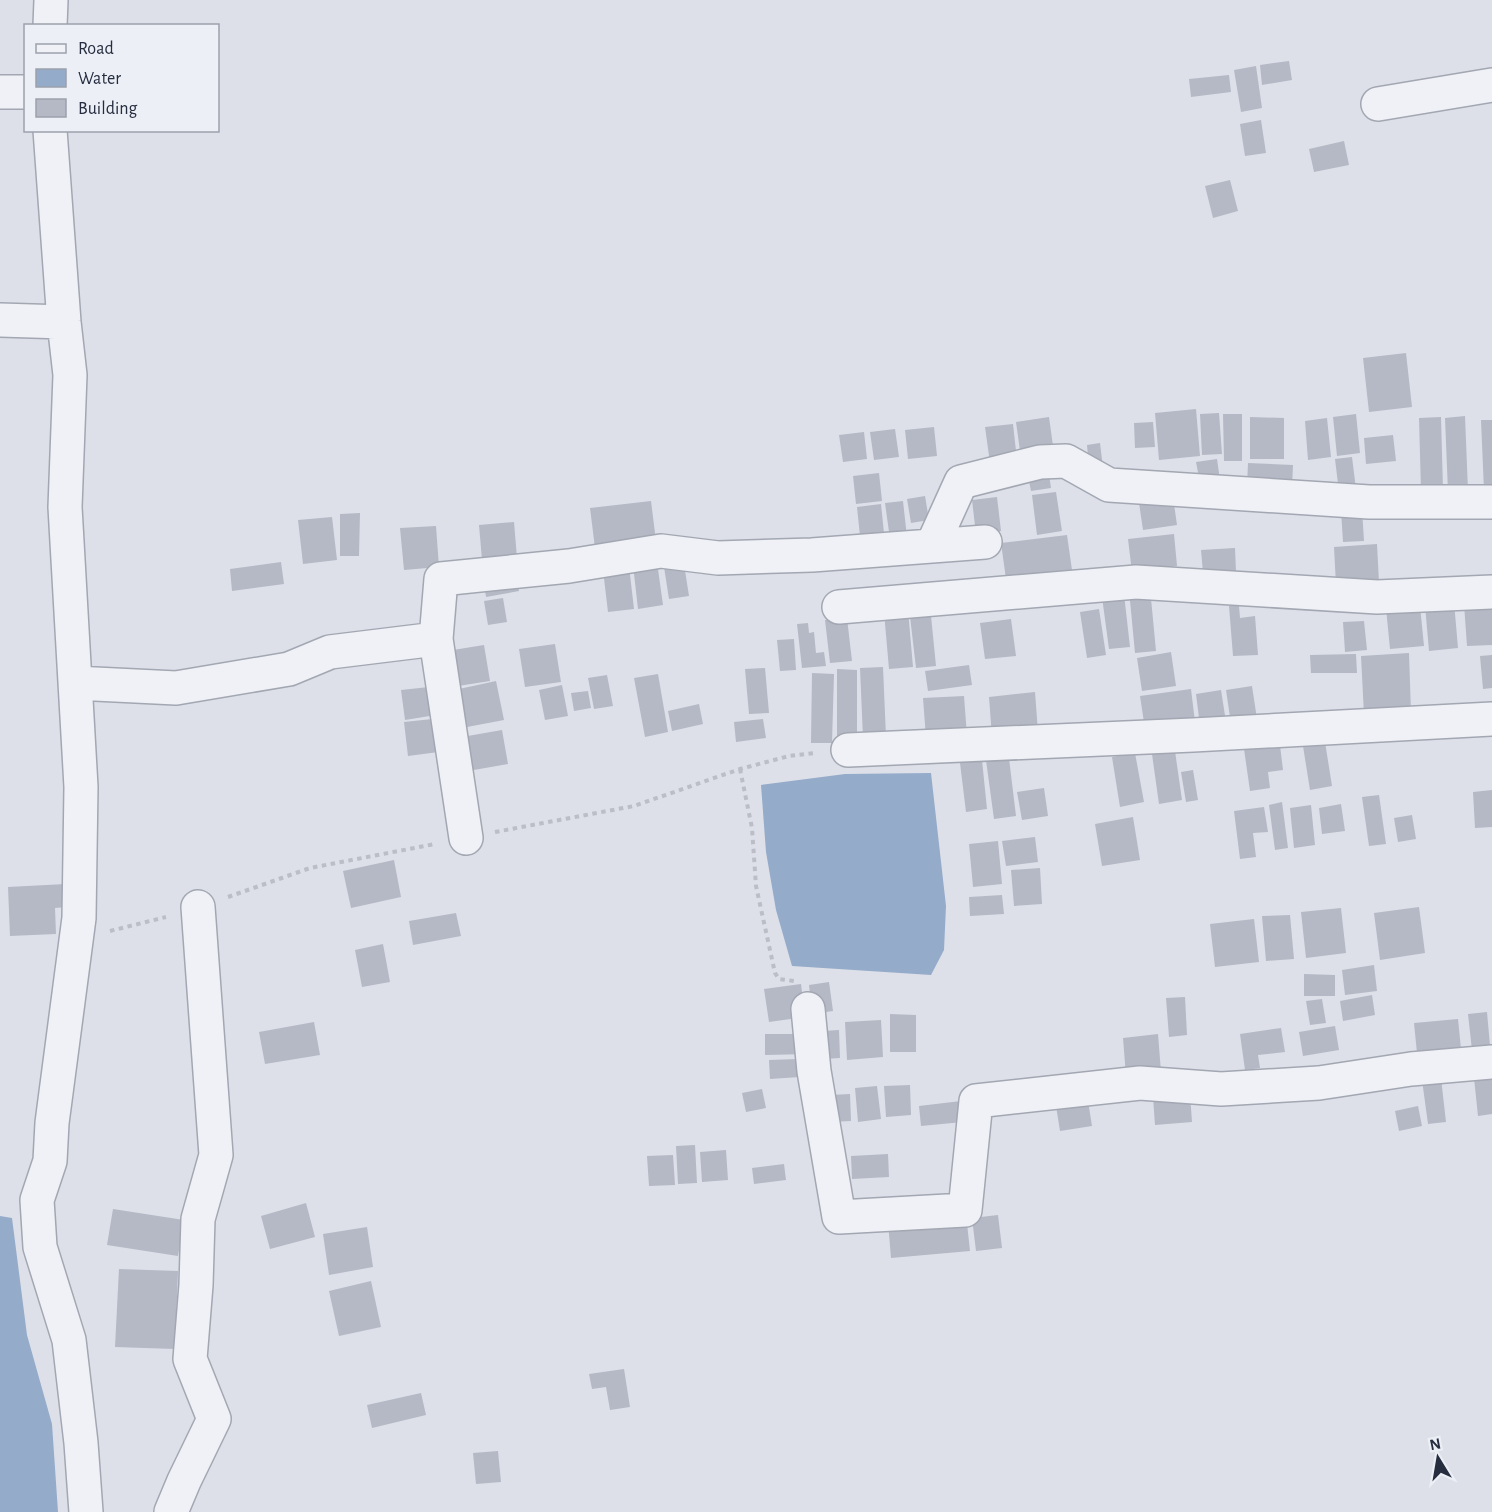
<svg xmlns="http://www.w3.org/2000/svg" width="1492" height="1512" viewBox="0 0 1492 1512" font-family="'Alegreya Sans',sans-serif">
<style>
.water{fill:#95abca}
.building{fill:#b4b9c5}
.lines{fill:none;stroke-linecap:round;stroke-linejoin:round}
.street-casing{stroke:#a2a7b2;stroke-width:36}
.path{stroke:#bbbec6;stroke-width:4;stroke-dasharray:4.5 4.5;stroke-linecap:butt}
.street{stroke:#f0f1f6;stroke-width:33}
</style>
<rect width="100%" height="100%" fill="#dde0e8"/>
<!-- water -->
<path class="water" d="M931,773L946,906L944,950L931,975L792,966L776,910L766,852L761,785L845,774Z
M0,1216L12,1218L27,1335L52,1424L58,1512H0Z"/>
<!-- building -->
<path class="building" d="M1289,61L1292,80L1262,85L1260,65Z
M1256,66L1262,108L1241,112L1234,70Z
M1229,75L1231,92L1191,97L1189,79Z
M1261,120L1266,153L1245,156L1240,124Z
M1344,141L1349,165L1314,172L1309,149Z
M1230,180L1238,211L1213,218L1205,186Z
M1406,353L1412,407L1369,412L1363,358Z
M1196,409L1200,456L1159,460L1155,413Z
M1219,413L1222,454L1202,455L1200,414Z
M1223,414H1242V461H1224Z
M1356,414L1360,453L1337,456L1333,417Z
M1465,416L1468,491L1448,492L1445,418Z
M1049,417L1053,446L1020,451L1016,422Z
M1250,417L1284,418V459H1250Z
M1441,417L1443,490L1421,491L1419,418Z
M1327,418L1331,457L1308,460L1305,421Z
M1481,420H1492V491H1484Z
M1153,422L1155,447L1135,448L1134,423Z
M1013,424L1017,460L990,463L985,427Z
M934,427L937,456L908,459L905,430Z
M895,429L899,457L874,460L870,432Z
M864,432L867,459L843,462L839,435Z
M1393,435L1396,461L1366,464L1364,438Z
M1100,443L1103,468L1089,469L1087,445Z
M1352,457L1356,489L1339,492L1335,459Z
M1217,459L1220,480L1200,483L1196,462Z
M1248,463L1293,465L1292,487L1247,486Z
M1048,468L1051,488L1031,491L1027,471Z
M879,473L882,501L856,504L853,476Z
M1172,490L1177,525L1143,530L1138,496Z
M1056,492L1062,531L1037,535L1032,495Z
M925,496L929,520L911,523L907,499Z
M997,497L1001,531L976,534L972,500Z
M651,501L656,541L595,548L590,508Z
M903,501L907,537L890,539L885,503Z
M881,504L884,533L860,536L857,507Z
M1362,509L1364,541L1343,542L1341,511Z
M360,513L359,556H340V514Z
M332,517L337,560L303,564L298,520Z
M514,522L517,558L482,560L479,525Z
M436,526L439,567L404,570L400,528Z
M1174,534L1177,566L1132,572L1128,539Z
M1067,535L1072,570L1006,579L1001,543Z
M1377,544L1379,582L1336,585L1334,547Z
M1235,548L1236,572L1203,573L1201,550Z
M281,562L284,584L232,591L230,569Z
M657,562L663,605L638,609L633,565Z
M684,564L689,596L669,599L664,567Z
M629,566L634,609L608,612L603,570Z
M516,576L519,591L486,597L484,582Z
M1150,588L1156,651L1135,653L1129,590Z
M1124,594L1130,647L1109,649L1102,597Z
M503,598L507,622L488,625L484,601Z
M1454,602L1458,648L1429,651L1425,605Z
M1492,602V645L1467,646L1464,604Z
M930,606L936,666L916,668L909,608Z
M1229,606H1239L1240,618L1255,616L1258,655L1233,656Z
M1420,606L1424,646L1390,649L1386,608Z
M1099,609L1106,655L1087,658L1080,612Z
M908,610L913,667L889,669L884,612Z
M847,618L852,661L830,663L825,620Z
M1011,619L1016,656L985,659L980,623Z
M1364,621L1367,650L1345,652L1343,622Z
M808,623L809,633L814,632L816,653L824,652L826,666L802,668L797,624Z
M794,639L796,670L780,671L777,640Z
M555,644L561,682L525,687L519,649Z
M484,645L490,681L458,686L453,650Z
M1171,652L1176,686L1142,691L1137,658Z
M1409,653L1411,713L1364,715L1361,656Z
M1356,654L1357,673H1311L1310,655Z
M1492,655V688L1483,689L1480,656Z
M969,665L972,685L928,691L925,671Z
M883,667L886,737L863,738L860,668Z
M765,668L769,713L749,714L745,669Z
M837,669L857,670V741H837Z
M812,673L834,674L832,743H811Z
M658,674L668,732L645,737L634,678Z
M607,675L613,706L594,709L588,678Z
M496,681L504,720L467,727L459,689Z
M562,685L568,716L545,720L539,690Z
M438,686L442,714L405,720L401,690Z
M1252,686L1257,719L1231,724L1226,690Z
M1191,689L1195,722L1145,729L1140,696Z
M1221,690L1226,722L1200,726L1196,694Z
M588,691L591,708L574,711L571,693Z
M1035,692L1038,732L992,737L989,697Z
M964,696L967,736L926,738L923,698Z
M699,704L703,724L672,731L668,711Z
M442,718L446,751L408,756L404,722Z
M763,719L766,738L736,742L734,722Z
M502,730L508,764L468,771L462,737Z
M1279,737L1283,770L1268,772L1270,788L1250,791L1243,742Z
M1325,742L1332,786L1310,790L1303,746Z
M1174,744L1182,800L1159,804L1151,747Z
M1008,750L1016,816L994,819L985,753Z
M1135,753L1144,802L1120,807L1112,757Z
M982,760L987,809L966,812L960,763Z
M1193,770L1198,800L1186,802L1181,772Z
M1044,788L1048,816L1022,820L1017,792Z
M1492,790V827L1475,828L1473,792Z
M1379,795L1386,844L1369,846L1362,797Z
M1282,802L1288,848L1275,850L1269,805Z
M1341,804L1345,831L1322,834L1319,808Z
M1311,805L1315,845L1294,848L1290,808Z
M1264,807L1268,832L1253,833L1256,857L1240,859L1234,811Z
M1412,815L1416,839L1398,842L1394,818Z
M1133,817L1140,860L1102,866L1095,824Z
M1035,837L1038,862L1006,866L1002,841Z
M998,841L1002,884L973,887L969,844Z
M394,860L401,897L351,908L343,871Z
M1040,868L1042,904L1014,906L1011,870Z
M66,884L67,907L55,908L56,934L10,936L8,887Z
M1002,895L1004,914L970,916L969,897Z
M1419,907L1425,953L1380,960L1374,913Z
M1341,908L1346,953L1306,958L1301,912Z
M456,913L461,936L413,945L409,921Z
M1290,915L1294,959L1266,961L1262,916Z
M1254,919L1259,962L1215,967L1210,924Z
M383,944L390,982L362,987L355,950Z
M1374,965L1377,991L1345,995L1342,970Z
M1304,974L1335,975V996H1304Z
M829,982L833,1011L812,1014L809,985Z
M801,984L805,1017L769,1022L764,989Z
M1372,995L1375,1015L1343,1021L1340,1001Z
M1185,997L1187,1035L1169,1037L1166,998Z
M1322,999L1326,1023L1310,1025L1306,1001Z
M1487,1012L1491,1057L1473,1059L1468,1014Z
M890,1014L916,1015V1052H890Z
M1458,1019L1462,1059L1418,1063L1414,1023Z
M881,1020L883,1057L847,1060L845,1022Z
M314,1022L320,1055L265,1064L259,1032Z
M1335,1026L1339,1050L1303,1056L1299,1032Z
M1281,1028L1285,1052L1258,1055L1260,1068L1245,1070L1240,1034Z
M839,1030L840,1058L824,1059L822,1031Z
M765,1034H810V1054L765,1055Z
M1158,1034L1161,1072L1126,1076L1123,1038Z
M798,1059L800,1077L770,1079L769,1060Z
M1492,1076V1114L1478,1116L1474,1078Z
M1441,1078L1446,1122L1428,1124L1422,1080Z
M910,1085L911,1115L886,1117L884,1086Z
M877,1086L881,1119L858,1122L855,1088Z
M762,1089L766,1108L746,1112L742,1093Z
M850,1094L851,1121L831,1122L830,1095Z
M1190,1094L1192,1122L1155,1125L1153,1097Z
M961,1101L963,1122L921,1126L919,1106Z
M1088,1101L1092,1126L1060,1131L1056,1106Z
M1418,1106L1422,1126L1399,1131L1395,1111Z
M695,1145L697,1183L678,1184L676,1146Z
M726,1150L728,1180L702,1182L700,1152Z
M888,1154L889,1177L852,1179L851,1156Z
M673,1155L675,1185L649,1186L647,1156Z
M784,1164L786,1180L754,1184L752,1168Z
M306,1203L315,1237L270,1249L261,1216Z
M113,1209L184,1220L178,1256L107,1245Z
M966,1214L970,1251L891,1258L888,1222Z
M998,1215L1002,1248L976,1251L972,1218Z
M367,1227L373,1267L329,1275L323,1234Z
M119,1269L178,1271L175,1349L115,1347Z
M371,1281L381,1327L339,1336L329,1291Z
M624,1369L630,1407L610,1410L606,1387L592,1389L589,1374Z
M421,1393L426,1415L372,1428L367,1405Z
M498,1451L501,1482L476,1484L473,1453Z"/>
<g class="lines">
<!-- street casing -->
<g class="street-casing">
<path id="street" d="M50,26L51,0
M0,92H26
M1378,104L1492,85
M50,130L64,322L70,375L65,507L81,787L79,918L52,1123L50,1161L37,1200L40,1247L69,1340L81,1443L86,1512
M0,320L64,322
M932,546L961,482L1040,462L1066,461L1109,485L1369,502H1492
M839,607L1136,582L1377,597L1492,592
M436,639L466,838
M75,683L176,688L289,669L330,652L436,639L441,579L569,566L661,551L718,558L812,555L985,542
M848,750L1193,735L1492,719
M808,1009L814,1071L839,1217L965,1210L976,1101L1140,1083L1221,1089L1319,1083L1411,1069L1492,1062
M171,1512L184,1481L214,1419L190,1359L196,1285L198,1219L216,1155L198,907"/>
</g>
<!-- path -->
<path class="path" d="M740,769L752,828L756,886L775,973L779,979L794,981
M495,832L634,806L740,769L789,756L816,753
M228,897L310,868L435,844
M110,931L166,917"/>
<!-- street -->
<use href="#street" class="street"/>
</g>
<!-- legend -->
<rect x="24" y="24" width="195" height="108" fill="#eceff5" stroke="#9ca1ac" stroke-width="1.5"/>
<rect x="36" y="44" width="30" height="9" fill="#f0f1f6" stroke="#9ca1ac" stroke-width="1.5"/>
<text x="78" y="54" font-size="18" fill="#252d3f">Road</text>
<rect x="36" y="69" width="30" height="18" fill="#95abca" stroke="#9ca1ac" stroke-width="1.5"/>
<text x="78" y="84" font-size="18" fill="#252d3f">Water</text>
<rect x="36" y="99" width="30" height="18" fill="#b4b9c5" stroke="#9ca1ac" stroke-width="1.5"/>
<text x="78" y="114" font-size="18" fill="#252d3f">Building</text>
<!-- north arrow -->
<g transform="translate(1438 1458) rotate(349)" stroke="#eceff5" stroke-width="4.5" paint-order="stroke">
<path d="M0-4.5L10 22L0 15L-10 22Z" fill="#252d3f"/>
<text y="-9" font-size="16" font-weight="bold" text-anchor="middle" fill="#252d3f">N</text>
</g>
</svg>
